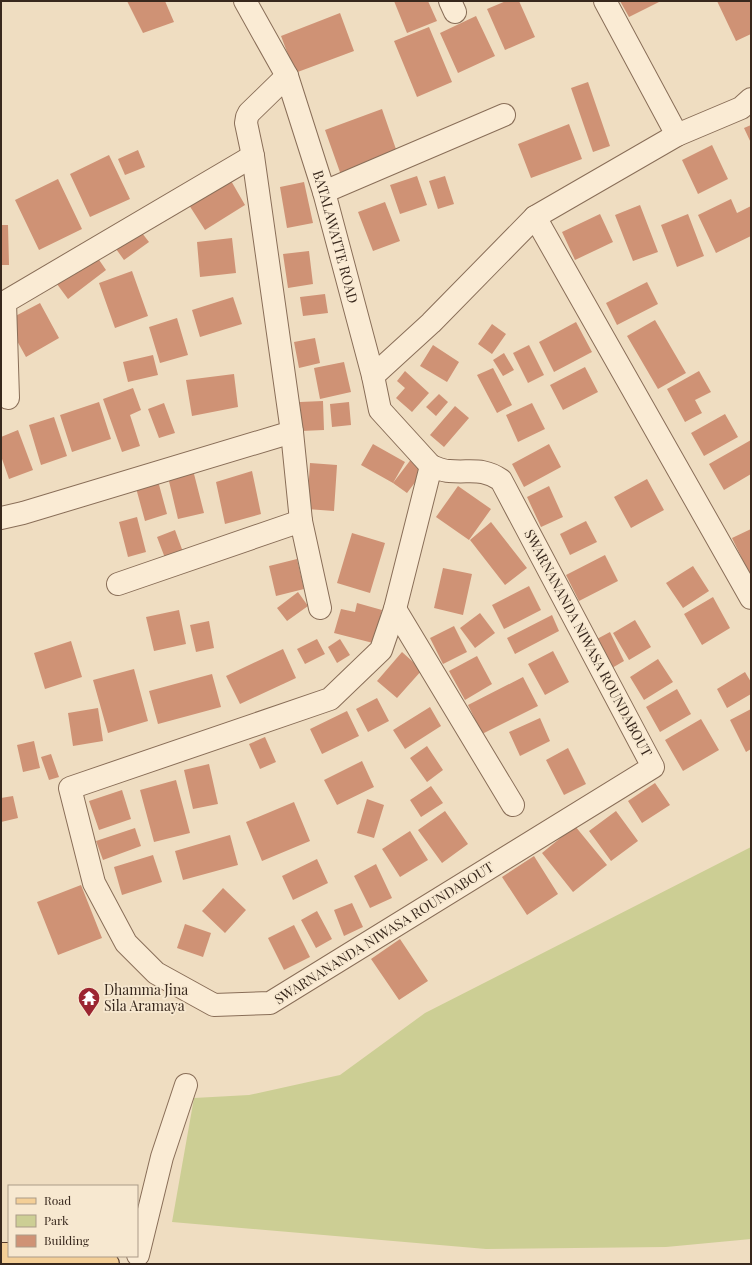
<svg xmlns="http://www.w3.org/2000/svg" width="752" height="1265" viewBox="0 0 752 1265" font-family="'Playfair Display',serif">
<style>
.green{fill:#ccce94}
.building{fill:#cf9275}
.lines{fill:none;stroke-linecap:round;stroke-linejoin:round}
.minor-casing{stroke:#896e58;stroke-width:24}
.major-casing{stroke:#573c2c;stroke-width:24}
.minor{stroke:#faebd4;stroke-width:22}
.major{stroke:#f4cf97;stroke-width:22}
.labels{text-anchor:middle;stroke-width:3.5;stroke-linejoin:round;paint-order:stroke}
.street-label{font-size:14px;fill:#38281d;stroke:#f7e8d0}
.poi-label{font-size:14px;fill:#38281d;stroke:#f7e8d0;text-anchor:start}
</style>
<rect width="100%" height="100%" fill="#efddc1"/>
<!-- green -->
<path class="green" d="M751,847V1239L666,1247L486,1249L172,1222L194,1098L249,1095L340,1075L425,1013Z"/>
<!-- building -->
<path class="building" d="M127,1H165L174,22L143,33Z
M394,1H428L437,21L407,33Z
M506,1H519L535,37L505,50L487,9Z
M620,1H661L629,17Z
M717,1H751V34L736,41Z
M340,13L354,51L295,73L281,36Z
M476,16L495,56L458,73L440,33Z
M429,27L452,82L417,97L394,41Z
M588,82L610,146L593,152L571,88Z
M382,109L398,155L341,175L325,130Z
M569,124L582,159L531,178L518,144Z
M751,125V143L744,128Z
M712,145L728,179L698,194L682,160Z
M138,150L145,167L125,175L118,159Z
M109,155L130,199L90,217L70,174Z
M417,176L427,205L400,214L390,185Z
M445,176L454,204L438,209L429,181Z
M58,179L82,229L39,250L15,200Z
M230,179L245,205L205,230L189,205Z
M304,182L313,223L287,228L280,187Z
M731,199L737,213L751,206V236L716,253L698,215Z
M385,202L400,241L373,251L358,212Z
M640,205L658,252L633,261L615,215Z
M600,214L613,242L575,260L562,232Z
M688,214L704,256L677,267L661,225Z
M135,224L149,242L124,260L111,242Z
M1,225H8L9,265H1Z
M232,238L236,273L200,277L197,242Z
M93,251L106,270L68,299L54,280Z
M309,251L313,284L288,288L283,254Z
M132,271L148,316L115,328L99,283Z
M647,282L658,304L617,325L606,303Z
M325,294L328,313L303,316L300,297Z
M233,297L242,324L200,337L192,310Z
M40,303L59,338L26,357L6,321Z
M177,318L188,355L160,363L149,327Z
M655,320L686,373L658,389L627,336Z
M576,322L592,352L554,372L539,342Z
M492,324L506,334L492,354L478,344Z
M315,338L320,363L299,368L294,342Z
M433,345L459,362L447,382L420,366Z
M529,345L544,375L528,383L513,353Z
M504,353L514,370L503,376L493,360Z
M153,355L158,375L128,382L123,362Z
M344,362L351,392L320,399L314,368Z
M585,367L598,392L563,410L550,385Z
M493,368L512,405L497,413L477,375Z
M405,371L429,393L412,412L396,398L405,388L397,381Z
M699,371L711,392L695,400L702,413L685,422L667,389Z
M234,374L238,407L192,416L186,380Z
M133,388L141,410L130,415L140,446L122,452L103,399Z
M439,394L448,402L436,416L426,407Z
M323,401L324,430L301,431L300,402Z
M99,402L111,439L72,452L60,415Z
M349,402L351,425L332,427L330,404Z
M164,403L175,433L159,438L148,409Z
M532,403L545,429L518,442L506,415Z
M455,406L469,418L444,447L430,435Z
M725,414L738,437L704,456L691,433Z
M54,417L67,456L41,465L29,425Z
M18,430L33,470L9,479L1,456V437Z
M751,440V474L724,490L709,464Z
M373,444L405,462L393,483L361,465Z
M549,444L561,467L524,487L512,464Z
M412,458L426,468L407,493L393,483Z
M310,463L337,465L334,511L307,509Z
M193,470L204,513L178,519L168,477Z
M252,471L261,514L225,524L216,482Z
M647,479L664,510L631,528L614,497Z
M158,481L167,514L145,521L136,488Z
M458,486L491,509L469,540L436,517Z
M549,486L563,517L541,527L527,497Z
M137,517L146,552L128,557L119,522Z
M586,521L597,542L570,555L560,534Z
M491,522L527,568L505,585L470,540Z
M751,529V577L732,538Z
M175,530L183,552L165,558L157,537Z
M352,533L385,543L370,593L337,583Z
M605,555L618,581L579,601L566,575Z
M297,559L304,589L276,596L269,566Z
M693,566L709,591L683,608L666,583Z
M443,568L472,574L463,615L434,608Z
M529,586L541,610L504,629L492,605Z
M298,592L308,606L287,621L277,608Z
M713,597L730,628L702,645L684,614Z
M357,603L382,610L373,643L334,633L341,609L355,612Z
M179,610L186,644L154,651L146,617Z
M480,613L495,633L475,648L460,628Z
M552,615L559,631L515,654L507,638Z
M635,620L651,647L629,660L613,633Z
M209,621L214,648L196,652L190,625Z
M454,626L467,652L443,664L430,638Z
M610,632L624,661L612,668L597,639Z
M317,639L325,654L305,664L297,649Z
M340,639L350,655L337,663L328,647Z
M71,641L82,677L45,689L34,653Z
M283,649L296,678L240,704L226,676Z
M553,651L569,682L545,695L528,664Z
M402,652L422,670L397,698L377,681Z
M477,656L492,684L465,700L449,671Z
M658,659L673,682L644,700L630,677Z
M134,669L148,721L108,733L93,680Z
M745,672L751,682V694L727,708L717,689Z
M212,674L221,707L158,724L149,691Z
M523,677L538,706L482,734L468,705Z
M677,689L691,714L660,732L646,707Z
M377,698L389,721L368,732L356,709Z
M430,707L441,726L405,749L393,730Z
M98,708L103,741L73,746L68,713Z
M751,709V749L746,752L730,720Z
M347,711L359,736L322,754L310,729Z
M540,718L550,741L520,756L509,732Z
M701,719L719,750L683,771L665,740Z
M265,737L276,762L260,769L249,744Z
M34,741L40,768L23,772L17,745Z
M427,746L443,770L427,782L410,758Z
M568,748L586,784L564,795L546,760Z
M51,754L59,777L49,780L41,757Z
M362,761L374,787L337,805L324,780Z
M209,764L218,804L193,809L184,770Z
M176,780L190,833L154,842L140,790Z
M655,783L670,805L642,823L628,801Z
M431,786L443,803L421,817L410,800Z
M122,790L131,819L99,830L89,801Z
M13,796L18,818L1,822V798Z
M367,799L384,805L374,838L357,833Z
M294,802L310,841L262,861L246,822Z
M445,811L468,844L442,863L418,830Z
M616,811L638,841L611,861L589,831Z
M575,826L607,865L573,892L542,853Z
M135,828L141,846L103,860L96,841Z
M410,831L428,860L400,877L382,849Z
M230,835L238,865L183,880L175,851Z
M153,855L162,882L122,895L114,867Z
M534,856L558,894L527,915L502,877Z
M317,859L328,883L293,900L282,876Z
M376,864L392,898L370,908L354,876Z
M81,885L102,938L58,955L37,902Z
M223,888L246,910L225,933L202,911Z
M352,903L363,927L344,936L334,910Z
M317,911L332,939L316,948L301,920Z
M185,924L211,933L203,957L177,948Z
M294,925L310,957L284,970L268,938Z
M400,939L428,981L399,1000L371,959Z"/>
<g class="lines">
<!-- minor casing -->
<g class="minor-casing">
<g id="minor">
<path id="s1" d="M245,1L287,76L324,192L373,376L380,410L431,466"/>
<path d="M450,1L455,12"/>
<path d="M605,1L677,135"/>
<path d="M287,76L249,113L247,117L246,123L253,156L292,432L301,521L320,608"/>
<path d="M324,192L504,115"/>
<path d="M535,217L751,598"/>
<path d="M373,376L431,323L535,217L677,135L741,108L751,99"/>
<path d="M8,398L5,302L253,156"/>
<path d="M431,466C437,468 443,471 449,471C470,473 482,467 501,480L653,767L270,1003L214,1005L156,973L126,943L94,883L70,788L330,699L381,650L395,609Z"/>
<path d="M1,518L23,513L292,432"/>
<path d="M118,584L301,521"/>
<path d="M395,609L513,805"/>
<path d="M138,1255L162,1157L186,1085"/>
</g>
</g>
<!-- major casing -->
<g class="major-casing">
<path id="major" d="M1,1254H9
M24,1256L108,1264"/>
</g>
<!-- minor -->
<use href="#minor" class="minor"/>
<!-- major -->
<use href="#major" class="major"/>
</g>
<!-- icons -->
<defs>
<g id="temple-pin" transform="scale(1.15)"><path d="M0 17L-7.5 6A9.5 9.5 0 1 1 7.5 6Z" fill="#9b2531" stroke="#f7e8d0"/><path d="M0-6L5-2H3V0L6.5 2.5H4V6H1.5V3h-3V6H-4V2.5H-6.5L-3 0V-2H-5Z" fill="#fff"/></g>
</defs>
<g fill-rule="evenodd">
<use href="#temple-pin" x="89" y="998"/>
</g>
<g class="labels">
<!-- street labels -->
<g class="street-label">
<text dy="5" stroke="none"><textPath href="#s1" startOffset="254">BATALAWATTE ROAD</textPath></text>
<text transform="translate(588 643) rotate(62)" y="5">SWARNANANDA NIWASA ROUNDABOUT</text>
<text transform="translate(384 933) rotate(-32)" y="5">SWARNANANDA NIWASA ROUNDABOUT</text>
</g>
<!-- poi labels -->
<g class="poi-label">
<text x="104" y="995">Dhamma Jina<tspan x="104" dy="16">Sila Aramaya</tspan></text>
</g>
</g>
<!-- border -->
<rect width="752" height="1265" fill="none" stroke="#38281d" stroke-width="4"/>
<!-- legend -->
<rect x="8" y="1185" width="130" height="72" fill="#f7e8d0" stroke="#ab9b88"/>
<rect x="16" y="1198" width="20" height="6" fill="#f4cf97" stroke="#ab9b88"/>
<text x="44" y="1205" font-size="12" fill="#38281d">Road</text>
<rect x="16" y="1215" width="20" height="12" fill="#ccce94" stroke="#ab9b88"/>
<text x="44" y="1225" font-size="12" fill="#38281d">Park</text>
<rect x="16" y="1235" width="20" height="12" fill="#cf9275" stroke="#ab9b88"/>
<text x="44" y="1245" font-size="12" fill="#38281d">Building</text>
</svg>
